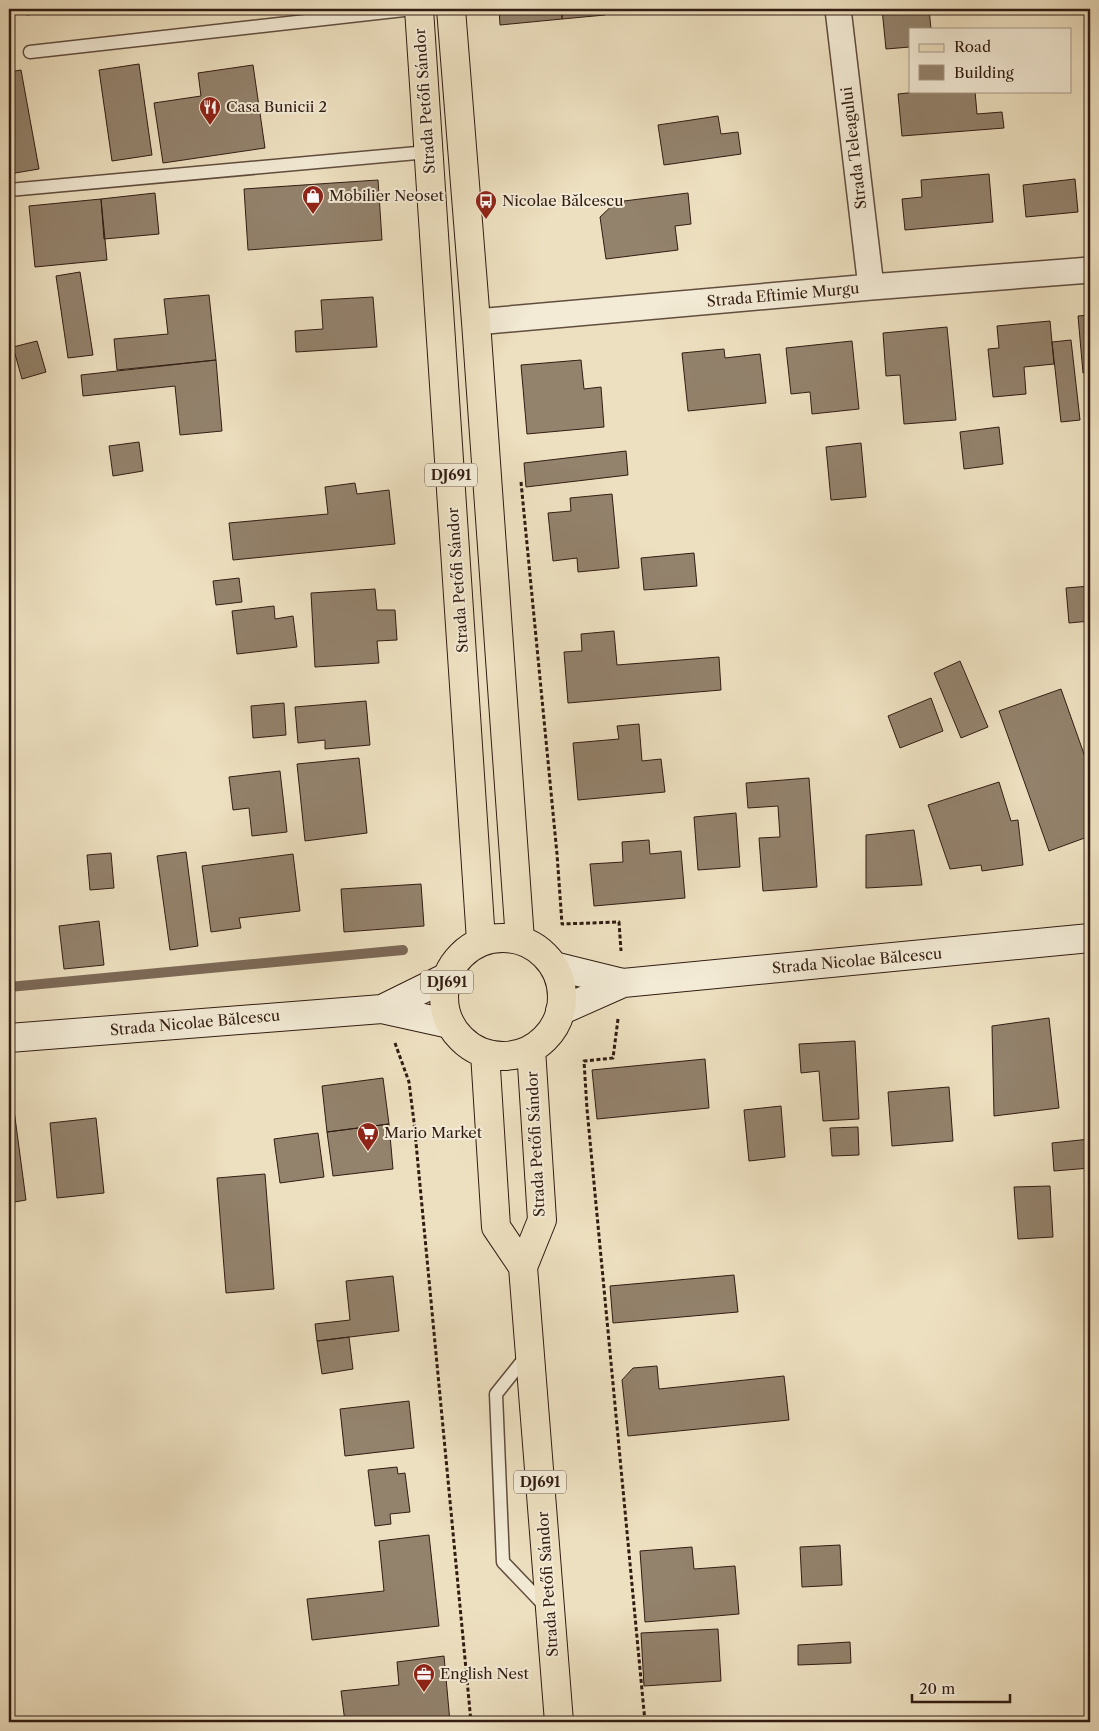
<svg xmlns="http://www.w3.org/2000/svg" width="1099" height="1731" viewBox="0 0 1099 1731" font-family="'Libre Caslon Text',serif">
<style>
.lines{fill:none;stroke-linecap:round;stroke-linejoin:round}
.stream{stroke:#7c6957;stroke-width:10}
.building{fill:#93826c;stroke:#321c12}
.lane-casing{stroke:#614d3e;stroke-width:15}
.street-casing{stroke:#614d3e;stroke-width:28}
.secondary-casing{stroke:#321c12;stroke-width:30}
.primary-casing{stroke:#321c12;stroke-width:30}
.path{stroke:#321c12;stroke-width:3;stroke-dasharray:4 2.5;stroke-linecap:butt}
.lane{stroke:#f3ebd6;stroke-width:12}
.street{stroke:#f3ebd6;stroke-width:25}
.secondary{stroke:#f3ebd6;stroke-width:28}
.primary{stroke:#ede0c0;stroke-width:28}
.labels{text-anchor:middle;stroke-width:4;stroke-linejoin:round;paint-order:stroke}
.shield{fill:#f3ebd6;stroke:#6c5a4d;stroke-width:1}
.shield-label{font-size:14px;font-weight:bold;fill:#321c12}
.street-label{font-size:15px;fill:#321c12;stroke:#f3ebd6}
.poi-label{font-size:15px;fill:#321c12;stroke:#f3ebd6;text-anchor:start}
</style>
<rect width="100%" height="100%" fill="#ede0c0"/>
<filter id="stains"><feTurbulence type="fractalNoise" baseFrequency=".004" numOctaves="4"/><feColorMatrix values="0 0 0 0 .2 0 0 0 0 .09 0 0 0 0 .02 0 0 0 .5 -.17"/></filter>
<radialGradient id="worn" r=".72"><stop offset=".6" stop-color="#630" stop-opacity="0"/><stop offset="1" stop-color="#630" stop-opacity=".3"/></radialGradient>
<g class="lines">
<!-- stream -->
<path class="stream" d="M9,987L403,950"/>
</g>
<!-- building -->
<path class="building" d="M26,9H72L27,15Z
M499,9H562V19L500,25Z
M562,9H604L605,15L562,19Z
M882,9H929L931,29H910V47L886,49Z
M139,64L152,155L112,161L99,70Z
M253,65L265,148L163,163L154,103L201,96L198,73Z
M21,70L39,169L9,174V72Z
M927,91H975L977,114L1002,112L1004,128L902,136L898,94Z
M718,116L721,134L738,132L741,154L664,165L658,125Z
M989,174L993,222L905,230L902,199L922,197L921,180Z
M1075,179L1078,212L1026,217L1023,185Z
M378,180L382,240L248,250L244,189Z
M155,193L159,234L104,239L101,199Z
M688,193L691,224L675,226L678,250L606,259L600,217L616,202Z
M101,199L107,260L35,267L29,206Z
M80,272L93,355L68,358L56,276Z
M209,295L216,360L117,370L114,339L168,334L164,299Z
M373,297L377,347L296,352L295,331L323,329L321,300Z
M1090,315V372L1083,373L1078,316Z
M1050,321L1054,364L1024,367L1026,394L993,397L988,349L999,348L997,326Z
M947,327L956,420L904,424L900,375L886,376L883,333Z
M1071,340L1080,420L1061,422L1052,342Z
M37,341L46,372L22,379L13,347Z
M852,341L859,409L812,414L810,392L791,394L786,348Z
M724,349L725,358L760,354L766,403L688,411L682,353Z
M216,360L222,431L180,435L175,386L83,396L81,375Z
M581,360L584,389L601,387L604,427L527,434L521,365Z
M999,427L1003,464L964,469L960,432Z
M139,442L143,471L113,476L109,446Z
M861,443L866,497L831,500L826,447Z
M626,451L628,475L526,487L524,463Z
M355,483L357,494L389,490L395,544L233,560L229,523L328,514L325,487Z
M612,494L619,568L578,572L577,558L553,561L548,513L571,511L570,498Z
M694,553L697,586L644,590L641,558Z
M239,578L242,602L216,605L213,581Z
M1090,586V621L1069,623L1066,588Z
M375,589L377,610H395L397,640L377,641L379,663L315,667L311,593Z
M274,606L275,619L293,616L297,647L237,654L232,611Z
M614,631L617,665L719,657L721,690L568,703L564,652L582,651L581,634Z
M960,661L988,727L961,738L934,673Z
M1061,689L1090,771V836L1049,851L999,711Z
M931,698L943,731L900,748L888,716Z
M366,701L370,745L325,749V740L298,743L295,707Z
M284,703L286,735L253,738L251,706Z
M639,724L642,761L661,759L665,792L578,800L573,743L619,739L617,726Z
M359,758L367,833L305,841L297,764Z
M280,771L287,832L252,836L249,808L233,810L229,777Z
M809,778L817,887L763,891L759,838L780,837L778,806L748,808L746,783Z
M999,782L1011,821L1018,820L1023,865L982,871L981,865L950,869L928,805Z
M736,813L740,867L698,870L694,817Z
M914,830L922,885L866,888V835Z
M649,840L650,854L681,851L685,898L594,906L590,864L623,862L622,842Z
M186,852L198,946L170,950L157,856Z
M111,853L114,888L90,890L87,855Z
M293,854L300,911L239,918L241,928L211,932L202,866Z
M421,884L424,926L344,932L341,889Z
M99,921L104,965L64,969L59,926Z
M1049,1018L1059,1108L994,1116L992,1026Z
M1085,1022H1090V1061Z
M855,1041L859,1119L823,1121L819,1071L801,1073L799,1044Z
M705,1059L709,1108L597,1119L592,1070Z
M383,1078L389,1124L327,1132L322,1086Z
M949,1087L953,1141L892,1146L888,1092Z
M781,1106L785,1157L749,1161L744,1110Z
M14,1110L26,1200L9,1203V1111Z
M96,1118L104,1193L57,1198L50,1123Z
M389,1124L393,1169L333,1176L327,1132Z
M858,1127L859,1155L832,1156L830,1128Z
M318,1133L324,1177L280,1183L274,1139Z
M1090,1139V1168L1054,1171L1052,1143Z
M265,1174L274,1289L226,1293L217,1178Z
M1050,1186L1053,1237L1018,1239L1014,1187Z
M734,1275L738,1312L613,1323L610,1286Z
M393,1276L399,1331L317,1341L315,1324L350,1320L346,1281Z
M349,1337L353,1369L322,1374L317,1341Z
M657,1366L659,1389L784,1376L789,1420L628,1436L622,1380L633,1368Z
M409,1401L414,1448L345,1456L340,1409Z
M397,1467L398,1474L405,1473L410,1512L390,1514L391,1524L375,1526L368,1470Z
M429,1535L439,1626L312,1640L307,1599L384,1591L379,1541Z
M840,1545L842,1585L802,1587L800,1547Z
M692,1547L694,1569L735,1566L739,1614L645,1622L640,1551Z
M718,1629L721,1681L644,1686L641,1633Z
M850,1642L851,1663L798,1665V1645Z
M444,1656L450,1722H345L341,1691L399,1685L397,1662Z"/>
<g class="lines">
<!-- lane casing -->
<g class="lane-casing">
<path id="lane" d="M30,52L413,9
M9,190L428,152
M528,1354L496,1394L503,1562L547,1608"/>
</g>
<!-- street casing -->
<g class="street-casing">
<path id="street" d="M838,9L871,287
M476,322L871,287L1090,270"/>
</g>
<!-- secondary casing -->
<g class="secondary-casing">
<path id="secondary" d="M554,966L623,983
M382,1009L447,977
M560,1011L623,983L1090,938
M9,1038L382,1009L450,1024"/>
</g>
<!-- primary casing -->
<g class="primary-casing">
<path id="primary" d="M419,9L481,941
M451,9L476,322L520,940
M444 997a59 59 0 1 1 118 0a59 59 0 1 1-118 0Z
M531,1049L542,1220L523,1267L559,1722
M485,1053L496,1227L523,1267"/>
</g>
<!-- path -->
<path class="path" d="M521,482L557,854L562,924L619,922L621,951
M618,1019L613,1058L584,1061L587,1109L645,1722
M395,1043L409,1082L414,1122L471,1722"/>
<!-- lane -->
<use href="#lane" class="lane"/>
<!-- street -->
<use href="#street" class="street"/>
<!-- secondary -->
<use href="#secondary" class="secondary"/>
<!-- primary -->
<use href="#primary" class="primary"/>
</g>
<!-- icons -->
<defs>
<g id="restaurant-pin" transform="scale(1.125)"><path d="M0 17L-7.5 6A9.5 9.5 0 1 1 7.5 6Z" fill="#8f2418" stroke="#f3ebd6"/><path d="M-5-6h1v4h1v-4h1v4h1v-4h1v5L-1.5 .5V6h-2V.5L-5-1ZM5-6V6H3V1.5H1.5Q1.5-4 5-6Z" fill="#fff"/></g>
<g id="shop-pin" transform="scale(1.125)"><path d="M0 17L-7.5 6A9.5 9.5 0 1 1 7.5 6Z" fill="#8f2418" stroke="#f3ebd6"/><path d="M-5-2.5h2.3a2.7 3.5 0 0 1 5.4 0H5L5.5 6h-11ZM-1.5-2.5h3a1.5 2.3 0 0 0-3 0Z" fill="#fff"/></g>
<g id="bus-pin" transform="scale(1.125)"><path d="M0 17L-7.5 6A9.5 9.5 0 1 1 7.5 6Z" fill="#8f2418" stroke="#f3ebd6"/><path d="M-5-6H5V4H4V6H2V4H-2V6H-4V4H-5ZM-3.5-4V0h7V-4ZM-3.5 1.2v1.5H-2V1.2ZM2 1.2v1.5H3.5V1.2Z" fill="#fff"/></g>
<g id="supermarket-pin" transform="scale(1.125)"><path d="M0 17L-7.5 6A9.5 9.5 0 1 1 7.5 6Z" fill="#8f2418" stroke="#f3ebd6"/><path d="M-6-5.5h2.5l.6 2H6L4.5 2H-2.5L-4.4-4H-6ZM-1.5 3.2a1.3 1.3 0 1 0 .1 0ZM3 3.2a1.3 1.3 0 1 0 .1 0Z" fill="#fff"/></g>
<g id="office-pin" transform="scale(1.125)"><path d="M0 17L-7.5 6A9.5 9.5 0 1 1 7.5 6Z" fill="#8f2418" stroke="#f3ebd6"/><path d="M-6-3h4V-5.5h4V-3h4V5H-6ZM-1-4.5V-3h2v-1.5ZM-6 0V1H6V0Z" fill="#fff"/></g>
</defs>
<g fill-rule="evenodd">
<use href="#restaurant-pin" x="210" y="107"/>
<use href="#shop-pin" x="313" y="196"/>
<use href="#bus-pin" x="486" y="201"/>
<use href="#supermarket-pin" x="368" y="1133"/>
<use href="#office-pin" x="424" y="1674"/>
</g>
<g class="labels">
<!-- shield labels -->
<g class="shield">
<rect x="425" y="463.5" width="52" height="23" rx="4"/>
<rect x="421" y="970.5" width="52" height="23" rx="4"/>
<rect x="514" y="1470.5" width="52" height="23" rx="4"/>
</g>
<g class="shield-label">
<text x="451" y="480">DJ691</text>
<text x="447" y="987">DJ691</text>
<text x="540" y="1487">DJ691</text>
</g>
<!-- street labels -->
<g class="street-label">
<text transform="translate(425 101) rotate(-94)" y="5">Strada Petőfi Sándor</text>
<text transform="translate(854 148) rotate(-97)" y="5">Strada Teleagului</text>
<text transform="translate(783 295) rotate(-5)" y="5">Strada Eftimie Murgu</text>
<text transform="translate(458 580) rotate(-94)" y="5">Strada Petőfi Sándor</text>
<text transform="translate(857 961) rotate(-5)" y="5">Strada Nicolae Bălcescu</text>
<text transform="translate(195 1023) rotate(-5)" y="5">Strada Nicolae Bălcescu</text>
<text transform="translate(536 1144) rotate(-93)" y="5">Strada Petőfi Sándor</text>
<text transform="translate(548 1584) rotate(-94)" y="5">Strada Petőfi Sándor</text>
</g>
<!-- poi labels -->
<g class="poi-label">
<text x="226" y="112">Casa Bunicii 2</text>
<text x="329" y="201">Mobilier Neoset</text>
<text x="502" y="206">Nicolae Bălcescu</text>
<text x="384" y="1138">Mario Market</text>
<text x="440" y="1679">English Nest</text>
</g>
</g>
<!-- margin -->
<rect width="1099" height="1731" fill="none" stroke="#ede0c0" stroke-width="30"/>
<rect x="10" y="10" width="1079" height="1711" fill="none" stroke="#321c12" stroke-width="2.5"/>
<rect x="15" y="15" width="1069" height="1701" fill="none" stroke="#321c12"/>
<!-- legend -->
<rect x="909" y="28" width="162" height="65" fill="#f3ebd6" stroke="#a69888"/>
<rect x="919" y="44" width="25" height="8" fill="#ede0c0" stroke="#a69888"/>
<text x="954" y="52" font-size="15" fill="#321c12">Road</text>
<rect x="919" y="65" width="25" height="15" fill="#93826c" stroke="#a69888"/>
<text x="954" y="78" font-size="15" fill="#321c12">Building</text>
<!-- scale -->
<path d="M912 1694v8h98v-8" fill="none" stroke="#321c12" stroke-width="2.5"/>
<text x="919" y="1694" font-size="15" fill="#321c12" stroke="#f3ebd6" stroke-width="4" paint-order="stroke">20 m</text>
<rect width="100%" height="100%" filter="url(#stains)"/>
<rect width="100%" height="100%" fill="url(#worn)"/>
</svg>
